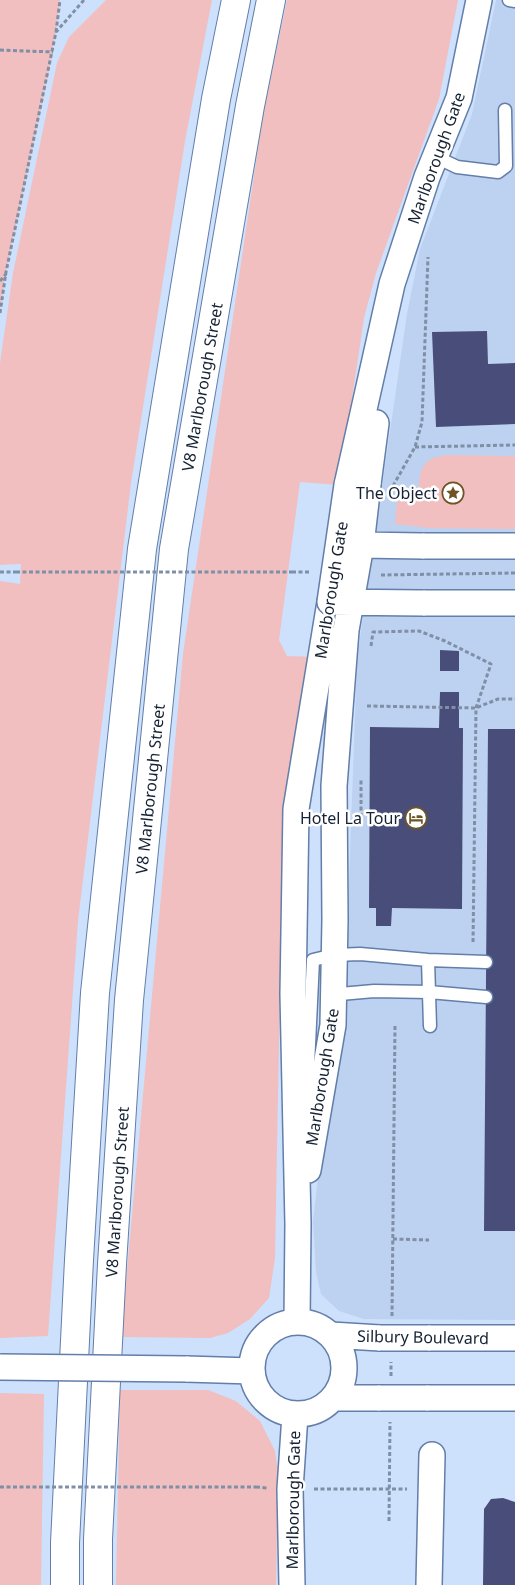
<svg xmlns="http://www.w3.org/2000/svg" width="515" height="1585" viewBox="0 0 515 1585" font-family="'Noto Sans',sans-serif">
<style>
.built{fill:#bdd2f1}
.green{fill:#f1bfbf}
.building{fill:#494d7a}
.lines{fill:none;stroke-linecap:round;stroke-linejoin:round}
.service-casing{stroke:#627ea9;stroke-width:15}
.minor-casing{stroke:#627ea9;stroke-width:28}
.secondary-casing{stroke:#627ea9;stroke-width:30}
.path{stroke:#7f8fa6;stroke-width:3;stroke-dasharray:4 2.5;stroke-linecap:butt}
.service{stroke:#fff;stroke-width:12}
.minor{stroke:#fff;stroke-width:25}
.secondary{stroke:#fff;stroke-width:28}
.minor-bridge-casing{stroke:#627ea9;stroke-width:28;stroke-linecap:butt}
.path-bridge{stroke:#7f8fa6;stroke-width:3;stroke-dasharray:4 2.5;stroke-linecap:butt}
.minor-bridge{stroke:#fff;stroke-width:25}
.labels{text-anchor:middle;stroke-width:5;stroke-linejoin:round;paint-order:stroke}
.street-label{font-size:16px;fill:#162233;stroke:#fff}
.poi-label{font-size:16px;fill:#162233;stroke:#fff;text-anchor:end}
</style>
<rect width="100%" height="100%" fill="#cde0fc"/>
<!-- built -->
<path class="built" d="M496,0H515V1320L364,1319L339,1311L321,1294L316,1272L313,1222L326,1104L344,1023L357,659L407,314L420,249L472,114Z"/>
<!-- green -->
<path class="green" d="M0,0H60L56,32L52,52H53L6,272L0,312Z
M106,0H212L185,141L131,483L78,921L48,1336L0,1338V581L20,584L21,564L0,565V363L13,273L57,63L69,37Z
M287,0H458L439,99L376,273L364,318L339,485L300,482L279,640L287,656L315,657L291,768L283,827L275,1258L269,1298L250,1319L228,1333L210,1338L121,1337L183,654L263,115Z
M448,455L515,456V529L429,528L395,524L397,501L418,500C419,488 417,470 428,461C433,457 442,456 448,455Z
M120,1390H208L236,1401L260,1421L275,1451L278,1472L276,1585H116Z
M0,1393L44,1394L41,1585H0Z"/>
<!-- building -->
<path class="building" d="M487,331L488,364L515,363V424L436,427L432,332Z
M440,650L459,651V671H440Z
M440,692H459V728H463L462,909L392,908L391,926H376V908H369L370,727L439,728Z
M488,729H515V1231H484Z
M503,1498L515,1502V1585H483L484,1509L491,1499Z"/>
<g class="lines">
<!-- service casing -->
<g class="service-casing">
<path id="service" d="M509,0L515,1
M436,157L457,167L498,172L506,166L505,110
M428,960L430,1026
M329,995L374,991L429,992L486,997
M305,1094L307,1087L313,960L334,955L360,954L428,960L486,962"/>
</g>
<!-- minor casing -->
<g class="minor-casing">
<path id="minor" d="M368,484L376,423
M347,485L392,284L427,177L459,98L479,0
M422,546H515
M423,603H515
M308,1170L333,1025L335,920L334,786L346,630
M297,1321L298,1224L293,994L296,809L330,602
M252 1368a46 46 0 1 1 92 0a46 46 0 1 1-92 0Z
M331,1335L380,1338
M428,1338H515
M186,1369L252,1371
M334,1398H380
M426,1398H515
M292,1585L290,1489L295,1415
M429,1585L432,1455"/>
</g>
<!-- secondary casing -->
<g class="secondary-casing">
<path id="secondary" d="M65,1585V1543L79,1260L95,993L142,549L216,99L236,0
M98,1585V1539L112,1264L129,1000L174,549L250,106L271,0"/>
</g>
<!-- path -->
<path class="path" d="M56,32L60,0
M0,50L53,52
M0,281L6,274
M0,313L6,272L56,32L84,0
M415,447L515,445
M393,486L415,447L422,422L428,257
M0,572H16
M292,572H310
M381,575L515,573
M371,646L373,632L419,631L445,641L491,664L476,708L473,944
M367,706L476,708L498,699H515
M361,817V778
M393,1239L429,1240
M392,1316L395,1025
M391,1376V1362
M256,1487L267,1488
M314,1489H407
M389,1521L390,1422"/>
<!-- service -->
<use href="#service" class="service"/>
<!-- minor -->
<use href="#minor" class="minor"/>
<!-- secondary -->
<use href="#secondary" class="secondary"/>
<!-- minor-bridge casing -->
<g class="minor-bridge-casing">
<path id="minor-bridge" d="M347,485L330,602L423,603
M361,545L422,546
M346,630L361,545L368,484
M380,1338H428
M0,1367L186,1369
M380,1398H426"/>
</g>
<!-- path-bridge -->
<path class="path-bridge" d="M16,572H292
M0,1487H256"/>
<!-- minor-bridge -->
<use href="#minor-bridge" class="minor-bridge"/>
</g>
<!-- icons -->
<defs>
<g id="sight-ring" transform="scale(1.125)"><circle r="9.5" fill="#fff" stroke="#6f5426" stroke-width="1.5"/><path d="M0-6L1.8-2.2L6-1.7L2.9 1.2L3.7 5.4L0 3.3L-3.7 5.4L-2.9 1.2L-6-1.7L-1.8-2.2Z" fill="#6f5426"/></g>
<g id="hotel-ring" transform="scale(1.125)"><circle r="9.5" fill="#fff" stroke="#6f5426" stroke-width="1.5"/><path d="M-6-4.5h1.5V1H6V5H4.5V3h-9V5H-6ZM-4 0a1.8 1.8 0 1 1 3.6 0ZM.5 0V-2.5h3Q6-2.5 6 0Z" fill="#6f5426"/></g>
</defs>
<g fill-rule="evenodd">
<use href="#sight-ring" x="453" y="493"/>
<use href="#hotel-ring" x="416" y="818"/>
</g>
<g class="labels">
<!-- street labels -->
<g class="street-label">
<text transform="translate(436 158) rotate(-70)" y="6">Marlborough Gate</text>
<text transform="translate(202 387) rotate(-80)" y="6">V8 Marlborough Street</text>
<text transform="translate(331 590) rotate(-81)" y="6">Marlborough Gate</text>
<text transform="translate(150 789) rotate(-84)" y="6">V8 Marlborough Street</text>
<text transform="translate(322 1077) rotate(-81)" y="6">Marlborough Gate</text>
<text transform="translate(117 1192) rotate(-86)" y="6">V8 Marlborough Street</text>
<text transform="translate(423 1337) rotate(1)" y="6">Silbury Boulevard</text>
<text transform="translate(293 1500) rotate(-89)" y="6">Marlborough Gate</text>
</g>
<!-- poi labels -->
<g class="poi-label">
<text x="437" y="499">The Object</text>
<text x="400" y="824">Hotel La Tour</text>
</g>
</g>
</svg>
